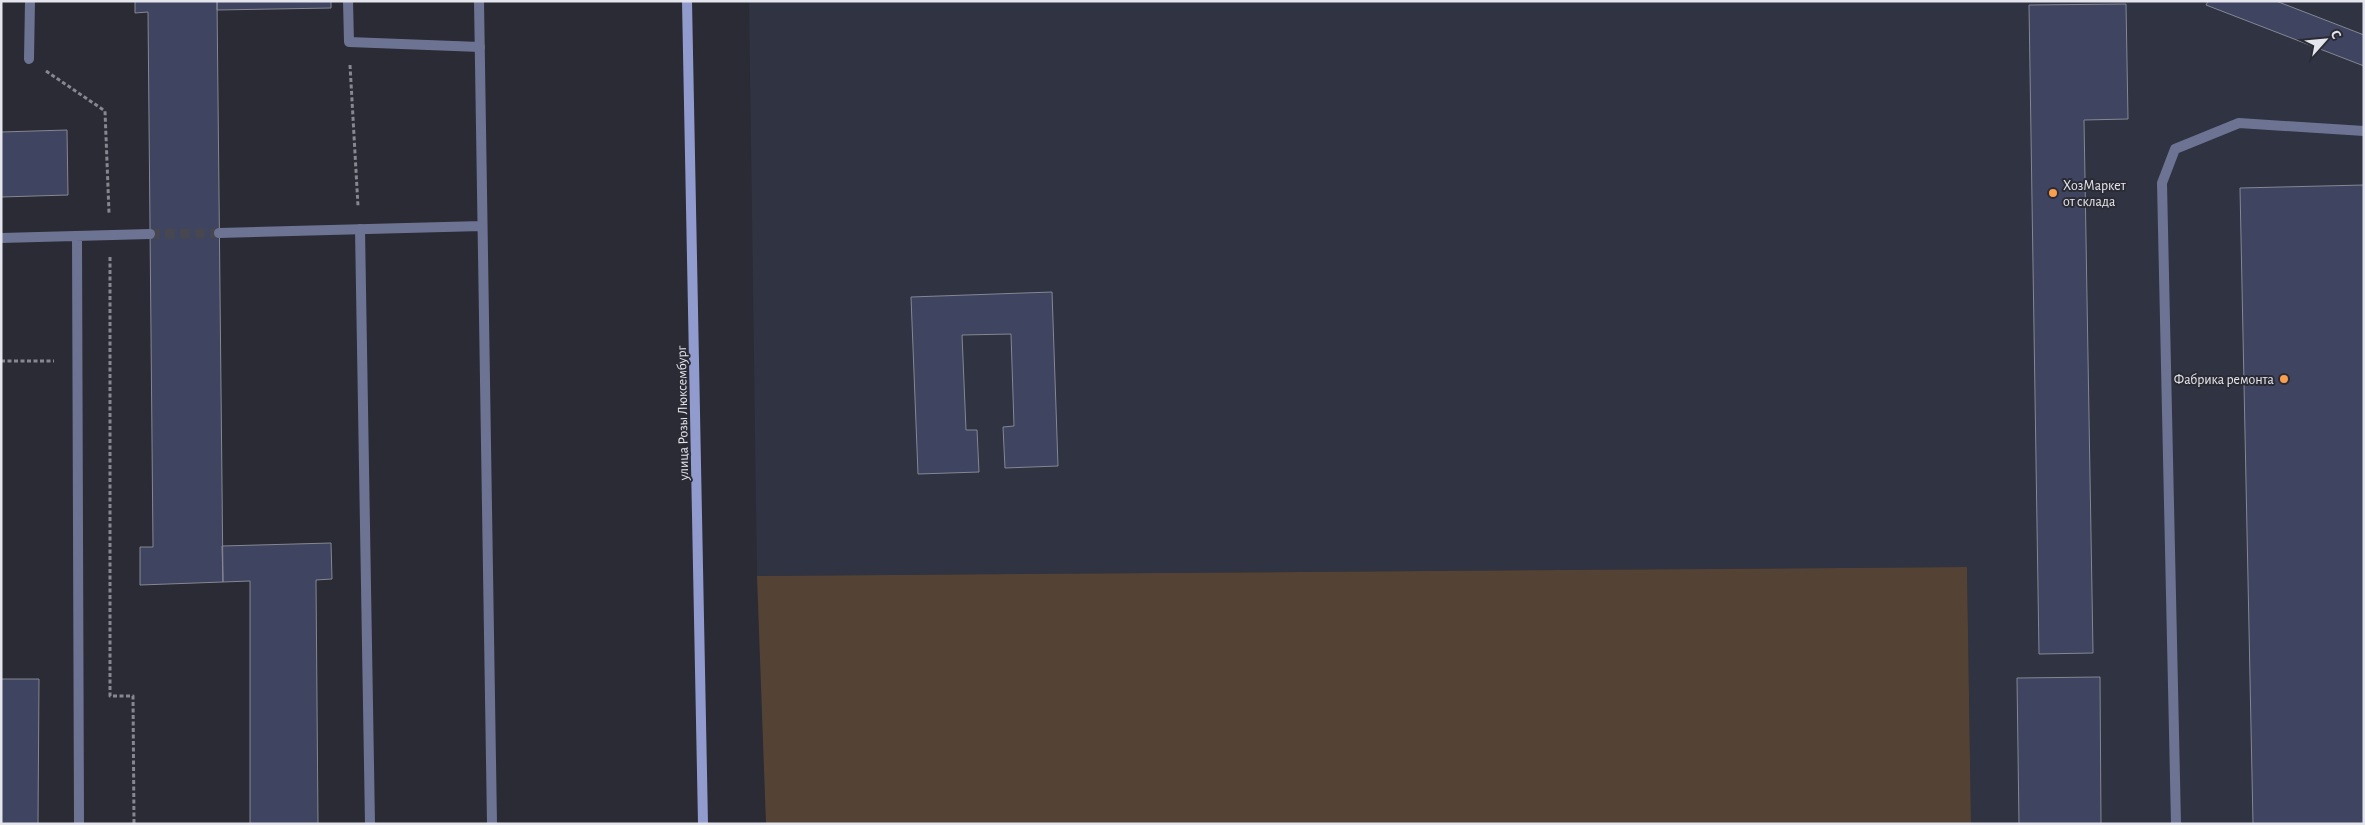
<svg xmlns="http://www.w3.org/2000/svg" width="2365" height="825" viewBox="0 0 2365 825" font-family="'Alegreya Sans',sans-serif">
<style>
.built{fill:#303342}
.green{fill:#544234}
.building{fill:#3f4461;stroke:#858792}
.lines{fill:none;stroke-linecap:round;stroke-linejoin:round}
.street-tunnel{stroke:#464750;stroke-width:10;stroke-dasharray:10 5;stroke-linecap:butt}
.path{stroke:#86878f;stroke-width:3;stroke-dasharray:4 2.5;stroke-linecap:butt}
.lane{stroke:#6d7393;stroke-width:10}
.street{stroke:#6d7393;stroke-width:10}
.secondary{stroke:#929bce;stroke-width:10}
.poi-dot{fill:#f99f4d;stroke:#2a2b34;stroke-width:2}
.labels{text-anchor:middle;stroke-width:4;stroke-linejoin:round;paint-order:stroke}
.poi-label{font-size:14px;fill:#e5e6ed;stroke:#2a2b34;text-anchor:start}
.street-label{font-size:14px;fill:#e5e6ed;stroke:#2a2b34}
</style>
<rect width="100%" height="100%" fill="#2a2b34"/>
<!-- built -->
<path class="built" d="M749,1H2356L2364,4V824H1971L1967,567L757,576Z"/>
<!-- green -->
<path class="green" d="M1967,567L1971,824H766L757,576Z"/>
<!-- building -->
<path class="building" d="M135,1H217L223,582L140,585V547H153L148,12L135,13Z
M217,1H331V8L217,10Z
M2208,1H2276L2364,35V66L2206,5Z
M2126,4L2128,119L2084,120L2093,653L2039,654L2029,5Z
M67,130L68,195L1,197V132Z
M2364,185V824H2253L2240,188Z
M1052,292L1058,466L1005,468L1003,427L1014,426L1011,334L962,335L966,430H977L979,472L918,474L911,297Z
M331,543L332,579L316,580L318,824H250V581L223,582L222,546Z
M2100,677L2101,824H2019L2017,678Z
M1,679H39L38,824H1Z"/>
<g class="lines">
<!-- street-tunnel -->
<path class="street-tunnel" d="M150,234L219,233"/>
<!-- path -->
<path class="path" d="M350,65L358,206
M46,71L105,111L109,213
M110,257V696H133L134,824
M1,361H54"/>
<!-- lane -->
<path class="lane" d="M348,1L349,42L480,47
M29,59L30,1
M360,229L370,824
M77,236L79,824
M1,238L150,234
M2176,824L2162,183L2175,149L2239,123L2364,131"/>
<!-- street -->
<path class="street" d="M479,1L492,824
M219,233L482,226"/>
<!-- secondary -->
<path class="secondary" d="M687,1L703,824"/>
</g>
<!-- markers -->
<g class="poi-dot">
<circle cx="2053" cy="193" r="5"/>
<circle cx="2284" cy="379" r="5"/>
</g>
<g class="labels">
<!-- poi labels -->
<g class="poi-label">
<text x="2063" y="190">ХозМаркет<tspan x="2063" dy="16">от склада</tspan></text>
<text x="2274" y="384" text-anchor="end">Фабрика ремонта</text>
</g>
<!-- street labels -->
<g class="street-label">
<text transform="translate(682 413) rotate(-91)" y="5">улица Розы Люксембург</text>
</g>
</g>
<!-- border -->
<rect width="2365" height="825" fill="none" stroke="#e5e6ed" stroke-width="5"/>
<!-- north arrow -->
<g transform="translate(2325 40) rotate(63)" stroke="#2a2b34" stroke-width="4" paint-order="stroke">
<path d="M0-4L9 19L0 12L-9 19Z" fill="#e5e6ed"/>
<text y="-8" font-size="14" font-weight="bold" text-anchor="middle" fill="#e5e6ed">С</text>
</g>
</svg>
